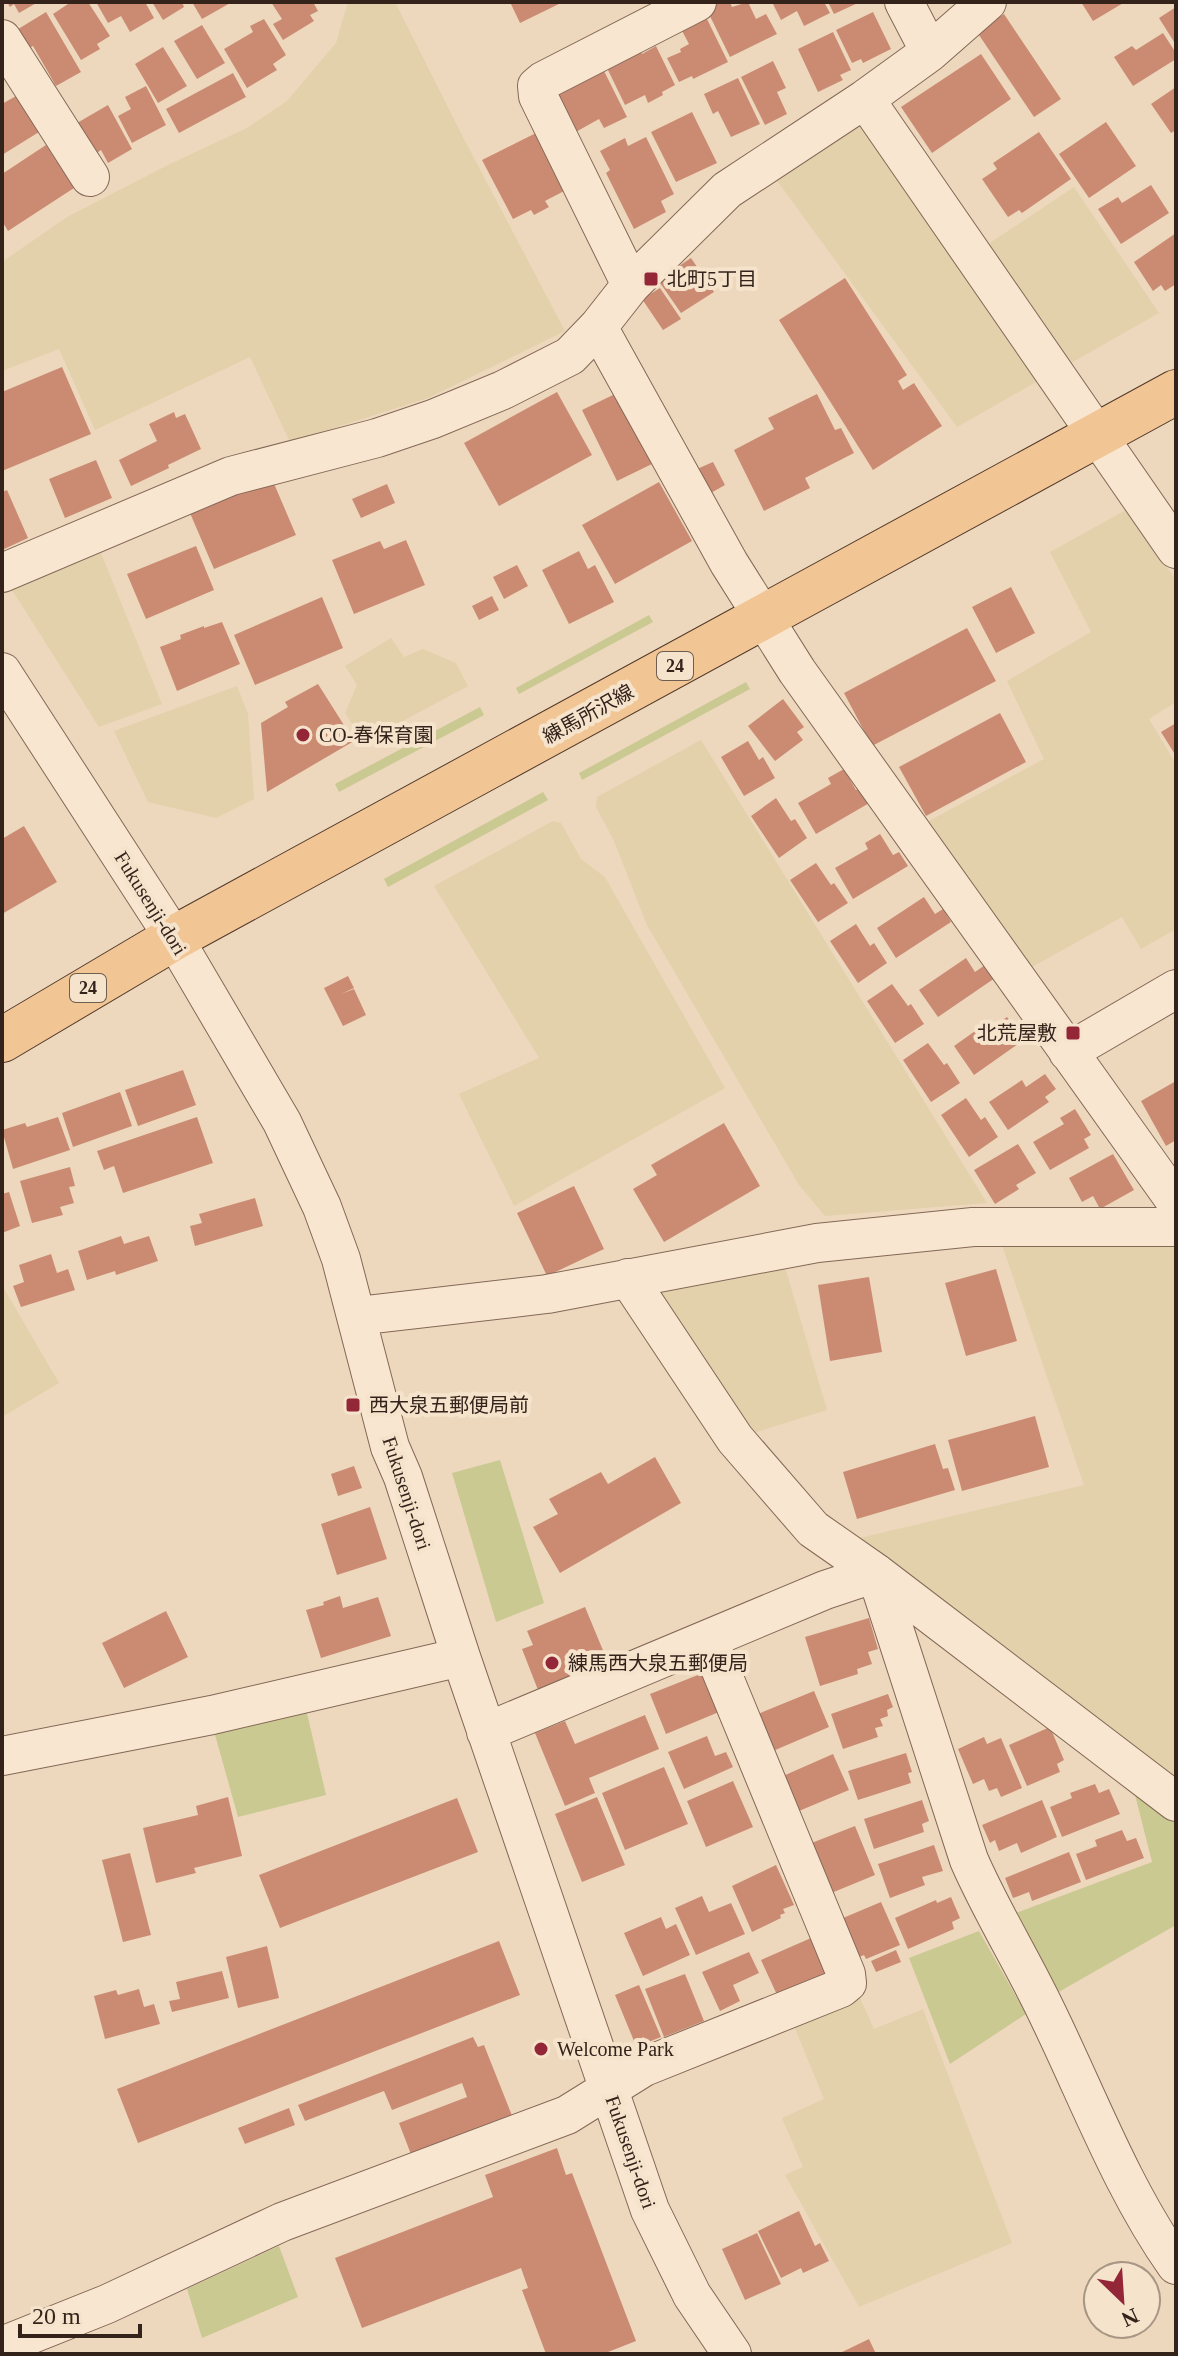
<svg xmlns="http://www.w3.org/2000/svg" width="1178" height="2356" viewBox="0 0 1178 2356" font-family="'Times New Roman','Noto Sans JP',serif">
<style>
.farmland{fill:#e2d1ab}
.green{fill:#cac992}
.building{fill:#cb8b73}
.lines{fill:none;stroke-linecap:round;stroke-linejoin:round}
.minor-casing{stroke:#846857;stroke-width:40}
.major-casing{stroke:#52382b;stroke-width:46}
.minor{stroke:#f8e6d0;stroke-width:38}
.major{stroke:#f1c694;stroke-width:44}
.poi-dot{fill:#932738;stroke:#f5e3cc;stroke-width:3}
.labels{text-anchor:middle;stroke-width:8;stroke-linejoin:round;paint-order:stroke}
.shield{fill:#f5e3cc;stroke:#6e5d50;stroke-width:2}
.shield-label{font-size:18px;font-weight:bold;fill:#34231b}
.poi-label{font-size:20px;fill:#34231b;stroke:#f5e3cc;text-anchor:start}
.street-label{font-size:20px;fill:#34231b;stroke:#f5e3cc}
</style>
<rect width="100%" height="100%" fill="#edd8bd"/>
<!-- farmland -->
<path class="farmland" d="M348,2H395L463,137L565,331L428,398L290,442L250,357L95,430L59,349L2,371V262L67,217L170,164L247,128L287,101L336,43Z
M861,116L1045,377L957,427L770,171Z
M1074,187L1159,313L1064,367L981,249Z
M1126,510L1176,580V702L1149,719L1176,764V929L1141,949L1122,917L1032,967L927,822L1044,759L1007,681L1091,632L1050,552Z
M101,553L162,704L99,727L12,590Z
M391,638L404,657L423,649L456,663L468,686L364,742L345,713L357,685L345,666Z
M237,686L248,714L254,799L216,818L148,802L114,731Z
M701,740L987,1203L825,1216L799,1185L647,925L614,841L596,807L597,797Z
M553,821L561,823L581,859L605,877L725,1088L514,1206L459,1094L539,1058L434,886Z
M1000,1239L1176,1242V1783L847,1541L1084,1485Z
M785,1267L827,1410L750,1434L660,1302L661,1291Z
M2,1285L59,1383L2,1417Z
M860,1998L874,2029L923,2009L1012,2243L859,2307L785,2175L803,2167L782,2118L824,2099L794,2026Z"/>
<!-- green -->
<path class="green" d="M649,615L653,622L519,694L516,688Z
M746,682L750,689L582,780L579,773Z
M480,707L484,715L339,792L335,784Z
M543,792L548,800L388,887L384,879Z
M500,1460L544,1603L496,1622L452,1473Z
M306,1709L326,1795L238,1817L214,1731Z
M1134,1791L1176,1824V1925L1057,1993L1016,1913L1152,1862Z
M979,1931L1026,2014L950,2064L909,1958Z
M279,2246L298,2297L202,2338L187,2289Z"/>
<!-- building -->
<path class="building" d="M7,2H38L19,13L14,4L10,7Z
M71,2H88L110,36L97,44L100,49L81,60L53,14Z
M96,2H145L154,18L130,32L121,16L108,23Z
M152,2H182L184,7L163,20Z
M192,2H232L202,19Z
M271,2H313L318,11L310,15L314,21L283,40L273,24L282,19Z
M510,2H563L520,23Z
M718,2H730L732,7L748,2L756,19L766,14L777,34L730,57L706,8Z
M772,2H824L830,13L804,26L797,11L781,20Z
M828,2H860L834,14Z
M1081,2H1125L1093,21Z
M1176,7V45L1159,18Z
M46,12L81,72L56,86L33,46L26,50L15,31Z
M873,12L891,49L863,63L861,59L852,63L836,30Z
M1004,14L1061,99L1034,117L977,32Z
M706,17L728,62L693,79L692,76L679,82L667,58L681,52L680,49L689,44L681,29Z
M264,19L286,55L273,64L277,70L247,88L224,49L253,32L250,26Z
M202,25L225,63L197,79L174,41Z
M833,32L851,70L840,75L843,80L818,92L798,49Z
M1163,33L1176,53V59L1133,86L1114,57L1132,46L1136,50Z
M636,42L642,54L656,46L675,85L662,92L663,95L648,103L645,95L625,105L607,68Z
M163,47L187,86L158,103L135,64Z
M981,54L1011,99L932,153L901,107Z
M773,61L786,88L777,92L787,114L765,125L741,77Z
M604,71L627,117L604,128L599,119L574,133L555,95Z
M233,73L246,97L179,133L166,109Z
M738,78L760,124L731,137L718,111L713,114L704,94Z
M146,86L166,125L132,143L118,116L131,109L125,97Z
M1176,87V130L1171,133L1151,104Z
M16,96L39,132L2,155V104Z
M108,105L132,149L108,163L101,150L94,155L77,123Z
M692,112L717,163L676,182L651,132Z
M1106,122L1136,166L1089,198L1059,154Z
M1039,132L1071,179L1022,213L1019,210L1008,217L982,179L997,169L993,163Z
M536,133L566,190L545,201L549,207L534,215L531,210L513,219L482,160Z
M646,137L674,194L661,201L666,212L634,229L606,173L610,170L600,151L625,138L628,146Z
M46,145L74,188L8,231L2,221V174Z
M1151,185L1169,213L1121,244L1098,209L1118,197L1122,203Z
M1176,233V284L1165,291L1161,285L1153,291L1134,262Z
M691,258L714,292L681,313L658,280Z
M845,278L907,375L898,381L903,390L914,383L942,426L873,470L779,320Z
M660,288L681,319L663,330L642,299Z
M62,367L91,434L2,471V392Z
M557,392L592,455L499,506L464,443Z
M617,393L652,464L617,481L582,410Z
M817,394L835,430L841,428L854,453L805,478L810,488L764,511L734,450L774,429L768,418Z
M174,412L176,418L185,414L201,449L168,465L169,468L131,486L119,460L157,441L149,424Z
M96,460L112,498L65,518L49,479Z
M713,462L725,485L709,494L697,469Z
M272,479L296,535L214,569L190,513Z
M659,482L692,541L615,584L582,525Z
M387,484L395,503L361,518L352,499Z
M7,490L28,538L2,550V492Z
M406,540L425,585L354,614L332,560L380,541L384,549Z
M196,546L214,590L146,619L127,574Z
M579,551L588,569L595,565L614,602L569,624L542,570Z
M517,565L528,586L504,599L493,577Z
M1011,587L1035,633L996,653L972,607Z
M492,596L499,610L479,620L472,606Z
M322,597L343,648L255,685L234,635Z
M222,622L240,664L177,691L160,647L181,639L180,635L204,626V628Z
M967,628L996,681L872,746L844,693Z
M318,684L354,741L267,792L261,723L288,707L285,702Z
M783,699L804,727L797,732L803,740L775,761L748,726Z
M1000,713L1026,762L926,816L899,767Z
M1176,723V756L1161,732Z
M748,741L759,760L763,757L775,778L744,796L721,757Z
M844,769L856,790L862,787L871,802L816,834L798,803L831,784L828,778Z
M776,798L791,821L795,819L807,838L779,858L751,816Z
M24,826L57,882L2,914V839Z
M880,834L893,855L899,852L908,866L853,899L835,868L868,849L865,843Z
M816,863L831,885L834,883L848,903L818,922L790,880Z
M924,897L935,914L943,909L951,922L896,958L877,928Z
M856,924L870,946L874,943L887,963L858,983L830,941Z
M966,958L975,972L985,965L995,978L938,1017L919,990Z
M348,976L354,988L341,994L354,989L366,1015L343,1026L324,988Z
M892,984L908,1006L911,1004L924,1024L895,1043L867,1001Z
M1007,1017L1015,1029L1024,1022L1032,1034L974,1075L954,1046L985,1024L989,1029Z
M928,1043L944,1065L947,1063L960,1083L931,1102L903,1060Z
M183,1070L196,1105L138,1126L125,1090Z
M1045,1074L1056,1089L1045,1097L1049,1102L1008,1130L989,1102L1022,1080L1026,1087Z
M1176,1081V1140L1166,1146L1141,1101Z
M120,1092L132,1126L73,1147L62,1113Z
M966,1098L981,1120L985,1117L998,1137L969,1157L941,1115Z
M1075,1109L1091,1135L1084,1139L1089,1148L1050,1170L1033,1142L1064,1124L1060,1118Z
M58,1117L70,1150L13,1169L2,1130L25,1123L27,1127Z
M197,1117L213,1163L123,1193L114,1166L104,1170L97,1151Z
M724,1123L760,1186L664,1242L633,1189L657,1175L651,1165Z
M1018,1144L1036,1173L1016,1185L1019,1189L995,1204L974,1170Z
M1113,1154L1134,1190L1100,1209L1093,1196L1082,1202L1069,1178Z
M70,1167L75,1186L69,1187L74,1203L60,1207L63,1215L32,1223L20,1181Z
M574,1186L604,1249L547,1276L517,1213Z
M9,1192L20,1226L2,1233V1194Z
M255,1198L263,1226L195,1246L190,1226L202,1223L199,1214Z
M121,1236L124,1244L149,1236L158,1261L116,1275L115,1271L87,1280L78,1251Z
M51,1254L57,1273L68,1269L75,1290L21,1307L13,1286L24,1282L19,1265Z
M996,1269L1017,1341L966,1356L945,1283Z
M869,1277L882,1352L830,1361L818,1285Z
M1035,1416L1049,1467L962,1491L948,1440Z
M935,1444L943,1469L948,1468L955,1490L857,1519L843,1472Z
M655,1457L681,1503L560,1573L533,1527L558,1514L549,1499L601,1472L608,1484Z
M354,1466L362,1488L338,1496L331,1474Z
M370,1507L387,1559L337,1575L321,1524Z
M340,1596L343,1608L378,1597L391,1636L321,1658L306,1610L324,1605L323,1602Z
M585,1607L607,1660L538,1690L522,1649L533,1645L527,1631Z
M166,1611L188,1657L124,1688L102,1643Z
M869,1618L878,1649L868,1652L872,1664L857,1669L858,1674L820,1686L805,1637Z
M703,1673L719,1712L666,1734L650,1694Z
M814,1691L829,1727L773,1751L758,1714Z
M888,1694L893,1707L887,1710L888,1716L880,1719L883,1726L875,1728L878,1737L843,1749L831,1714Z
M645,1715L659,1749L589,1778L595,1793L565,1806L535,1733L565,1721L575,1744Z
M1050,1727L1064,1760L1057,1764L1060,1772L1027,1786L1009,1745Z
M707,1736L715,1756L726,1752L733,1767L684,1789L668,1752Z
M984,1737L987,1744L1001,1738L1022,1788L1001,1797L997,1788L989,1791L984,1779L973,1784L958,1749Z
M906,1753L912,1772L908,1773L911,1783L858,1800L848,1771Z
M833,1754L849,1790L799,1811L783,1776Z
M664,1767L688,1824L625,1850L602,1793Z
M733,1781L753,1827L706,1847L687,1801Z
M1095,1784L1099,1793L1109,1789L1120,1814L1062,1837L1050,1807L1072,1798L1070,1793Z
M228,1797L242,1856L194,1868L196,1873L156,1883L143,1828L198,1815L196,1806Z
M597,1797L625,1865L582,1882L555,1814Z
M457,1798L478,1852L280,1928L259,1875Z
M922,1800L929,1821L922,1824L924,1832L874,1849L864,1819Z
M1042,1800L1057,1837L1021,1853L1017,1843L999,1851L995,1840L990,1843L982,1825Z
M855,1826L875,1875L829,1894L809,1844Z
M1122,1830L1127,1841L1136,1838L1144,1858L1086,1880L1076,1854L1097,1846L1095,1840Z
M934,1845L943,1871L922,1877L925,1885L890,1898L878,1864Z
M1069,1852L1081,1882L1032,1901L1029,1892L1013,1898L1005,1878Z
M130,1853L151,1935L123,1942L102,1860Z
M776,1865L794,1905L783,1909L785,1913L780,1915L781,1918L752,1932L732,1886Z
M702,1896L709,1912L731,1903L745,1934L696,1955L675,1908Z
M951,1897L960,1918L952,1922L954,1929L908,1949L895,1918L936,1900L937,1903Z
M881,1902L900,1945L866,1959L864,1955L859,1957L843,1918Z
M661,1917L666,1929L676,1924L690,1955L643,1976L624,1933Z
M811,1938L827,1975L778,1997L761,1960Z
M499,1941L520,1995L138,2143L117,2089Z
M267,1946L279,1998L238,2008L226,1957Z
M896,1950L901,1962L876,1972L871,1961Z
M749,1952L759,1973L733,1985L740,2001L720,2011L702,1972Z
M222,1971L229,1998L172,2012L169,2001L180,1999L176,1982Z
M685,1974L704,2021L664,2037L645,1989Z
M639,1985L661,2037L646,2043L644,2037L634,2041L615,1995Z
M139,1989L144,2007L154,2004L160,2024L105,2039L94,1996L116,1990L118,1995Z
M473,2037L478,2047L484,2045L513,2118L412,2157L399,2123L467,2097L462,2083L392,2110L384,2091L305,2121L298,2105Z
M289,2108L295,2125L245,2144L238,2128Z
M557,2148L566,2175L572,2173L636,2341L603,2354H546L522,2290L528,2288L521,2268L362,2328L335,2258L493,2197L485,2175Z
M799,2211L815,2246L820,2243L829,2261L803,2273L801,2268L781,2278L758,2231Z
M757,2233L781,2284L745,2300L722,2249Z
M869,2339L876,2354H838Z"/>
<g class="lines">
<!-- minor casing -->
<g class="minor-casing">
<path id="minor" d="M904,2L930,52
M2,39L90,177
M865,99L1176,549
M631,285L538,96L537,86L543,81L697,2
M598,327L729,563L797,671L1176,1202
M2,573L231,476L377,438L433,419L503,390L570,356L598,327L631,285L727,190L865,99L930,52L987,2
M2,672L174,938L282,1122L322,1207L341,1259L390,1447L403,1477L461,1657L650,2210L692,2295L732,2354
M1068,1052L1176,989
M628,1278L735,1439L813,1529L876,1573L1176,1802
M357,1316L547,1294L817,1243L973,1227H1176
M876,1573L969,1860C993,1915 1025,1965 1050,2019C1090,2102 1123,2190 1176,2265
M486,1732L825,1590L876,1573
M2,1756L212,1715L461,1657
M2,2346L107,2304L282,2222L567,2115L644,2067L841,1988L847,1983L846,1974L708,1639"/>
</g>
<!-- major casing -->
<g class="major-casing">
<path id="major" d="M2,1040L174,938L1176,392"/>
</g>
<!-- minor -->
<use href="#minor" class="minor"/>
<!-- major -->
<use href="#major" class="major"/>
</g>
<!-- markers -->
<g class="poi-dot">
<rect x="643" y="271" width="16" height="16" rx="4"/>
<circle cx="303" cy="735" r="8"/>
<rect x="1065" y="1025" width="16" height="16" rx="4"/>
<rect x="345" y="1397" width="16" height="16" rx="4"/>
<circle cx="552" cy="1663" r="8"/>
<circle cx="541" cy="2049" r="8"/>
</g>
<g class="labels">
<!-- shield labels -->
<g class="shield">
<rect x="657" y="652" width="36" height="28" rx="6"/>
<rect x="70" y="974" width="36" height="28" rx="6"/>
</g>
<g class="shield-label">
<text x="675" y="672">24</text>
<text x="88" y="994">24</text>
</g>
<!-- poi labels -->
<g class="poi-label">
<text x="667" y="286">北町5丁目</text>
<text x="319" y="742">CO-春保育園</text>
<text x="1057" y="1040" text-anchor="end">北荒屋敷</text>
<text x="369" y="1412">西大泉五郵便局前</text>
<text x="568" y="1670">練馬西大泉五郵便局</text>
<text x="557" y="2056">Welcome Park</text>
</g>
<!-- street labels -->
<g class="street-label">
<text transform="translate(588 714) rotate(-29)" y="7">練馬所沢線</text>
<text transform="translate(151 903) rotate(58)" y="7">Fukusenji-dori</text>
<text transform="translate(407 1493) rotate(72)" y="7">Fukusenji-dori</text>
<text transform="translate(631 2152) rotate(71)" y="7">Fukusenji-dori</text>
</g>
</g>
<!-- border -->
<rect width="1178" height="2356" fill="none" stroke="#34231b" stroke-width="8"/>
<!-- north arrow -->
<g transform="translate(1122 2300) rotate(155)"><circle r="38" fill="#f5e3cc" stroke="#a89685" stroke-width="2"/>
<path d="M0-6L14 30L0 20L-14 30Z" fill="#932738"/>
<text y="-12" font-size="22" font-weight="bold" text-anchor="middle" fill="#34231b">N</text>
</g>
<!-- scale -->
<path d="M20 2324v12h120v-12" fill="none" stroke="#34231b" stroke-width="4"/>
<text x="32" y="2324" font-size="24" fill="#34231b" stroke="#f5e3cc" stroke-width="6" paint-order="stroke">20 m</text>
</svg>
